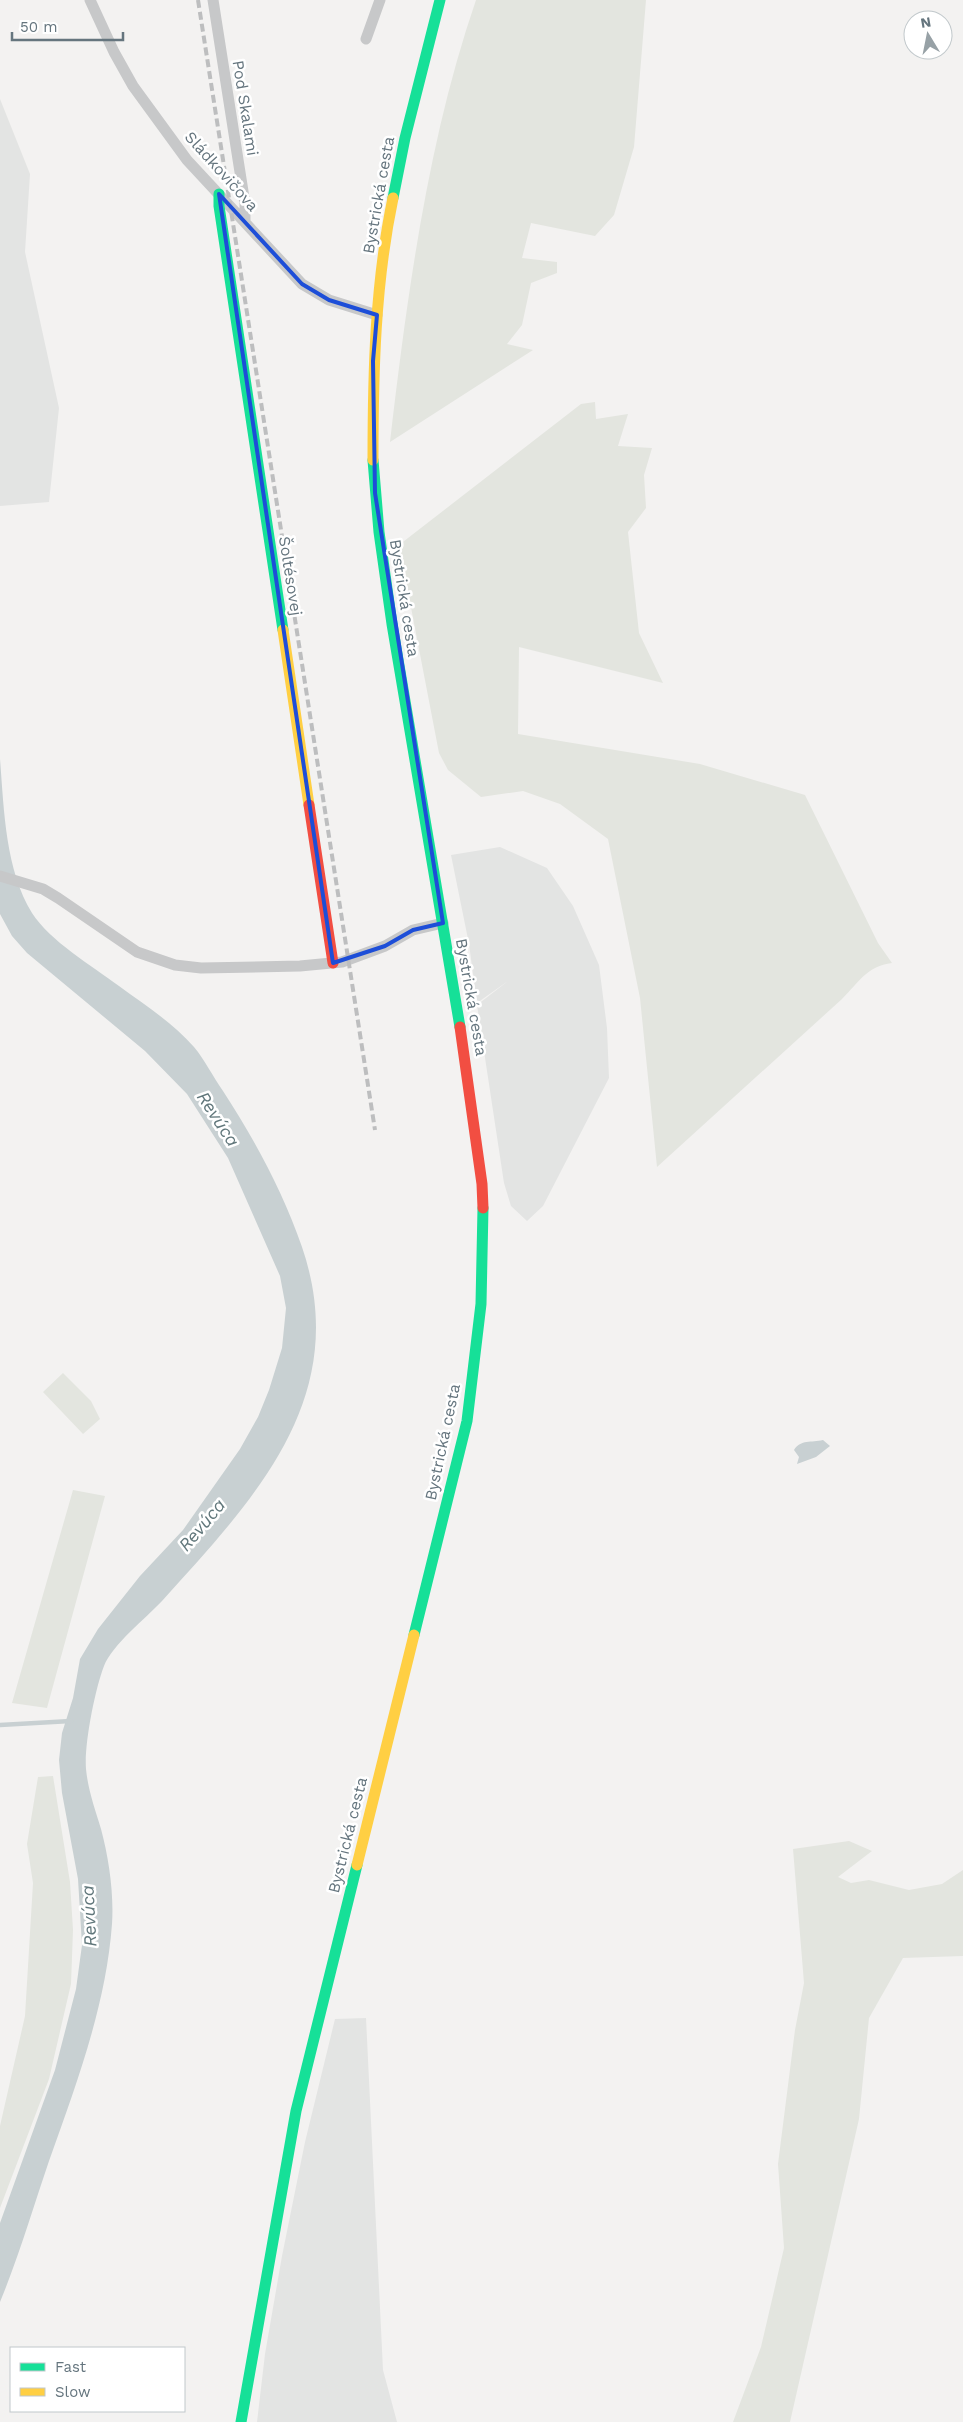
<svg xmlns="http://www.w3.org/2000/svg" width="963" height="2422" viewBox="0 0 963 2422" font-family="'Work Sans',sans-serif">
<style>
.built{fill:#e3e4e3}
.green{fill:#e3e5df}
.water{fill:#c8d0d2}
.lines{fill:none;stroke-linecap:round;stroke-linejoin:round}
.stream{stroke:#c8d0d2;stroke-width:4.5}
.street{stroke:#c7c8c9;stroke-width:11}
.fast{stroke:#16e098;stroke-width:11}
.slow{stroke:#ffcf43;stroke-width:11}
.jam{stroke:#f24e42;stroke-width:11}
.rail{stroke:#bdbebf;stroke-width:4;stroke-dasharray:8 4;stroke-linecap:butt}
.marked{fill:none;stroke:#1d4ed8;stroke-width:4;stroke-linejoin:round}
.labels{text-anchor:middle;stroke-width:5;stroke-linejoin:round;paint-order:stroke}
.street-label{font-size:16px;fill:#65757e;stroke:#fff}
.water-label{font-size:18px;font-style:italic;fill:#61777b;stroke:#fff}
</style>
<rect width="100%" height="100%" fill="#f3f2f1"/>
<!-- built -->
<path class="built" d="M0,99L30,174L25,252L59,408L49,502L0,506Z
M500,847L547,868L573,906L599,965L607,1028L609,1078L543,1206L527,1221L511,1206L504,1183L477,1005L508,981L477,1003L469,944L451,855Z
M366,2018L383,2370L397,2422H257L265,2354L282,2256L305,2142L335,2019Z"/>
<!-- green -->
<path class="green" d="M476,0H646L634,147L614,215L595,236L531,223L522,258L557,262V273L531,283L522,325L507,344L533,350L390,442C407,296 428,139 476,0Z
M595,402L596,419L628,414L618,446L652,448L644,475L646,508L628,532L639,633L663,683L519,647L518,734L700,764L805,795L878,943L892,963C867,966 859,982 842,999L657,1167L640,998L608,839L560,804L523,791L481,797L448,770L439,753L399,545L581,404Z
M63,1373L91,1401L100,1419L83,1434L43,1392Z
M73,1490L105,1496L47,1708L12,1703Z
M53,1776L70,1882L73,1930L71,1984L49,2079L0,2208V2126L25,2016L33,1883L27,1844L38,1777Z
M849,1841L872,1851L838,1877L851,1883L869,1880L909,1890L942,1884L963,1870V1956L903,1958L869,2018L859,2119L790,2422H733L761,2347L784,2248L778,2164L795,2030L804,1983L793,1849Z"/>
<!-- water -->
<path class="water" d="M0,759C4,809 5,869 32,913C50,941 92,966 119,986C145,1005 173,1023 194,1047C205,1060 213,1077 223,1091C255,1140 283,1192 302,1247C353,1397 255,1498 162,1601C146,1618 112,1645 104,1666C95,1689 84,1745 86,1769C88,1790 95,1809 101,1829C109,1859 114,1893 112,1924C106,2006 76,2085 49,2161C33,2208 19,2256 0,2302V2223L55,2070L76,1989L82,1945L78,1879L62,1793L59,1760L62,1733L73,1698L80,1659L98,1629L140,1576L183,1530L240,1449L258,1417L269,1390L282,1348L286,1308L280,1276L228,1158L187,1094L145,1051L27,953L12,936L0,914Z
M823,1440L830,1446L816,1457L797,1464L799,1457L794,1450C801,1439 811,1443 823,1440Z"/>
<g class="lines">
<!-- stream -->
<path class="stream" d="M0,1725L71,1721"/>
<!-- street -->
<path class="street" d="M90,0L114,52L133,86L187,160L302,284L329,300L377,315
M213,0L245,204V220
M366,39L380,0
M0,876L43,889L58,898L137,952L175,965L201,968L300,966L342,962L385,946L413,930L443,923"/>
<!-- fast -->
<path class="fast" d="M219,194V206L283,630
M393,198L405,138L440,0
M373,460L379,532L392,624L460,1027
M414,1635L467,1421L481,1304L483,1208
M241,2422L296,2111L357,1865"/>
<!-- slow -->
<path class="slow" d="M373,460C373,372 375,284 393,198
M283,630L309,805
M357,1865L414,1635"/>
<!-- jam -->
<path class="jam" d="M309,805L333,963
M460,1027L482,1184L483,1208"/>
<!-- rail -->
<path class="rail" d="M198,0L375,1130"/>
</g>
<!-- marked area -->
<path class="marked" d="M219,194L302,284L329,300L377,315L373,361L375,493L443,923L413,930L385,946L333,963Z"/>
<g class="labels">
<!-- street labels -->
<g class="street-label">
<text transform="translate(246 108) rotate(81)" y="6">Pod Skalami</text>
<text transform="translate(222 171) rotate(48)" y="6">Sládkovičova</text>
<text transform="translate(378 195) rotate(-80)" y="6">Bystrická cesta</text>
<text transform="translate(291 576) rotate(81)" y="6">Šoltésovej</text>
<text transform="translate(405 598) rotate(81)" y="6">Bystrická cesta</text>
<text transform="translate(472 997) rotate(80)" y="6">Bystrická cesta</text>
<text transform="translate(442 1442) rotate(-78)" y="6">Bystrická cesta</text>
<text transform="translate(347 1835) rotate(-76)" y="6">Bystrická cesta</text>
</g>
<!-- water labels -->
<g class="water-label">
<text transform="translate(218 1119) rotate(57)" y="6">Revúca</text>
<text transform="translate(202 1525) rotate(-50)" y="6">Revúca</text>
<text transform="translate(89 1916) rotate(-93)" y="6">Revúca</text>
</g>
</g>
<!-- legend -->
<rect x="10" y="2347" width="175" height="65" fill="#ffffff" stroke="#c1c8cb"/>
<rect x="20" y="2363" width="25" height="8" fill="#16e098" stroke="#c1c8cb"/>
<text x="55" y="2372" font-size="15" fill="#65757e">Fast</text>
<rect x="20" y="2388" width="25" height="8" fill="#ffcf43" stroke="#c1c8cb"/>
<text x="55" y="2397" font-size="15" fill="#65757e">Slow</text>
<!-- north arrow -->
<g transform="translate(928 35) rotate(350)"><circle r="24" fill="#ffffff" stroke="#c1c8cb"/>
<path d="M0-4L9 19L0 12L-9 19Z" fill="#97a1a6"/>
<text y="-8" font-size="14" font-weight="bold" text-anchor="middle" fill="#65757e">N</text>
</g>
<!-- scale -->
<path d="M12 32v8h111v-8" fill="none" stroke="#65757e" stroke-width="2.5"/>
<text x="20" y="32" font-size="15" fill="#65757e" stroke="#ffffff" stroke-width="4" paint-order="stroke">50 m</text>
</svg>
